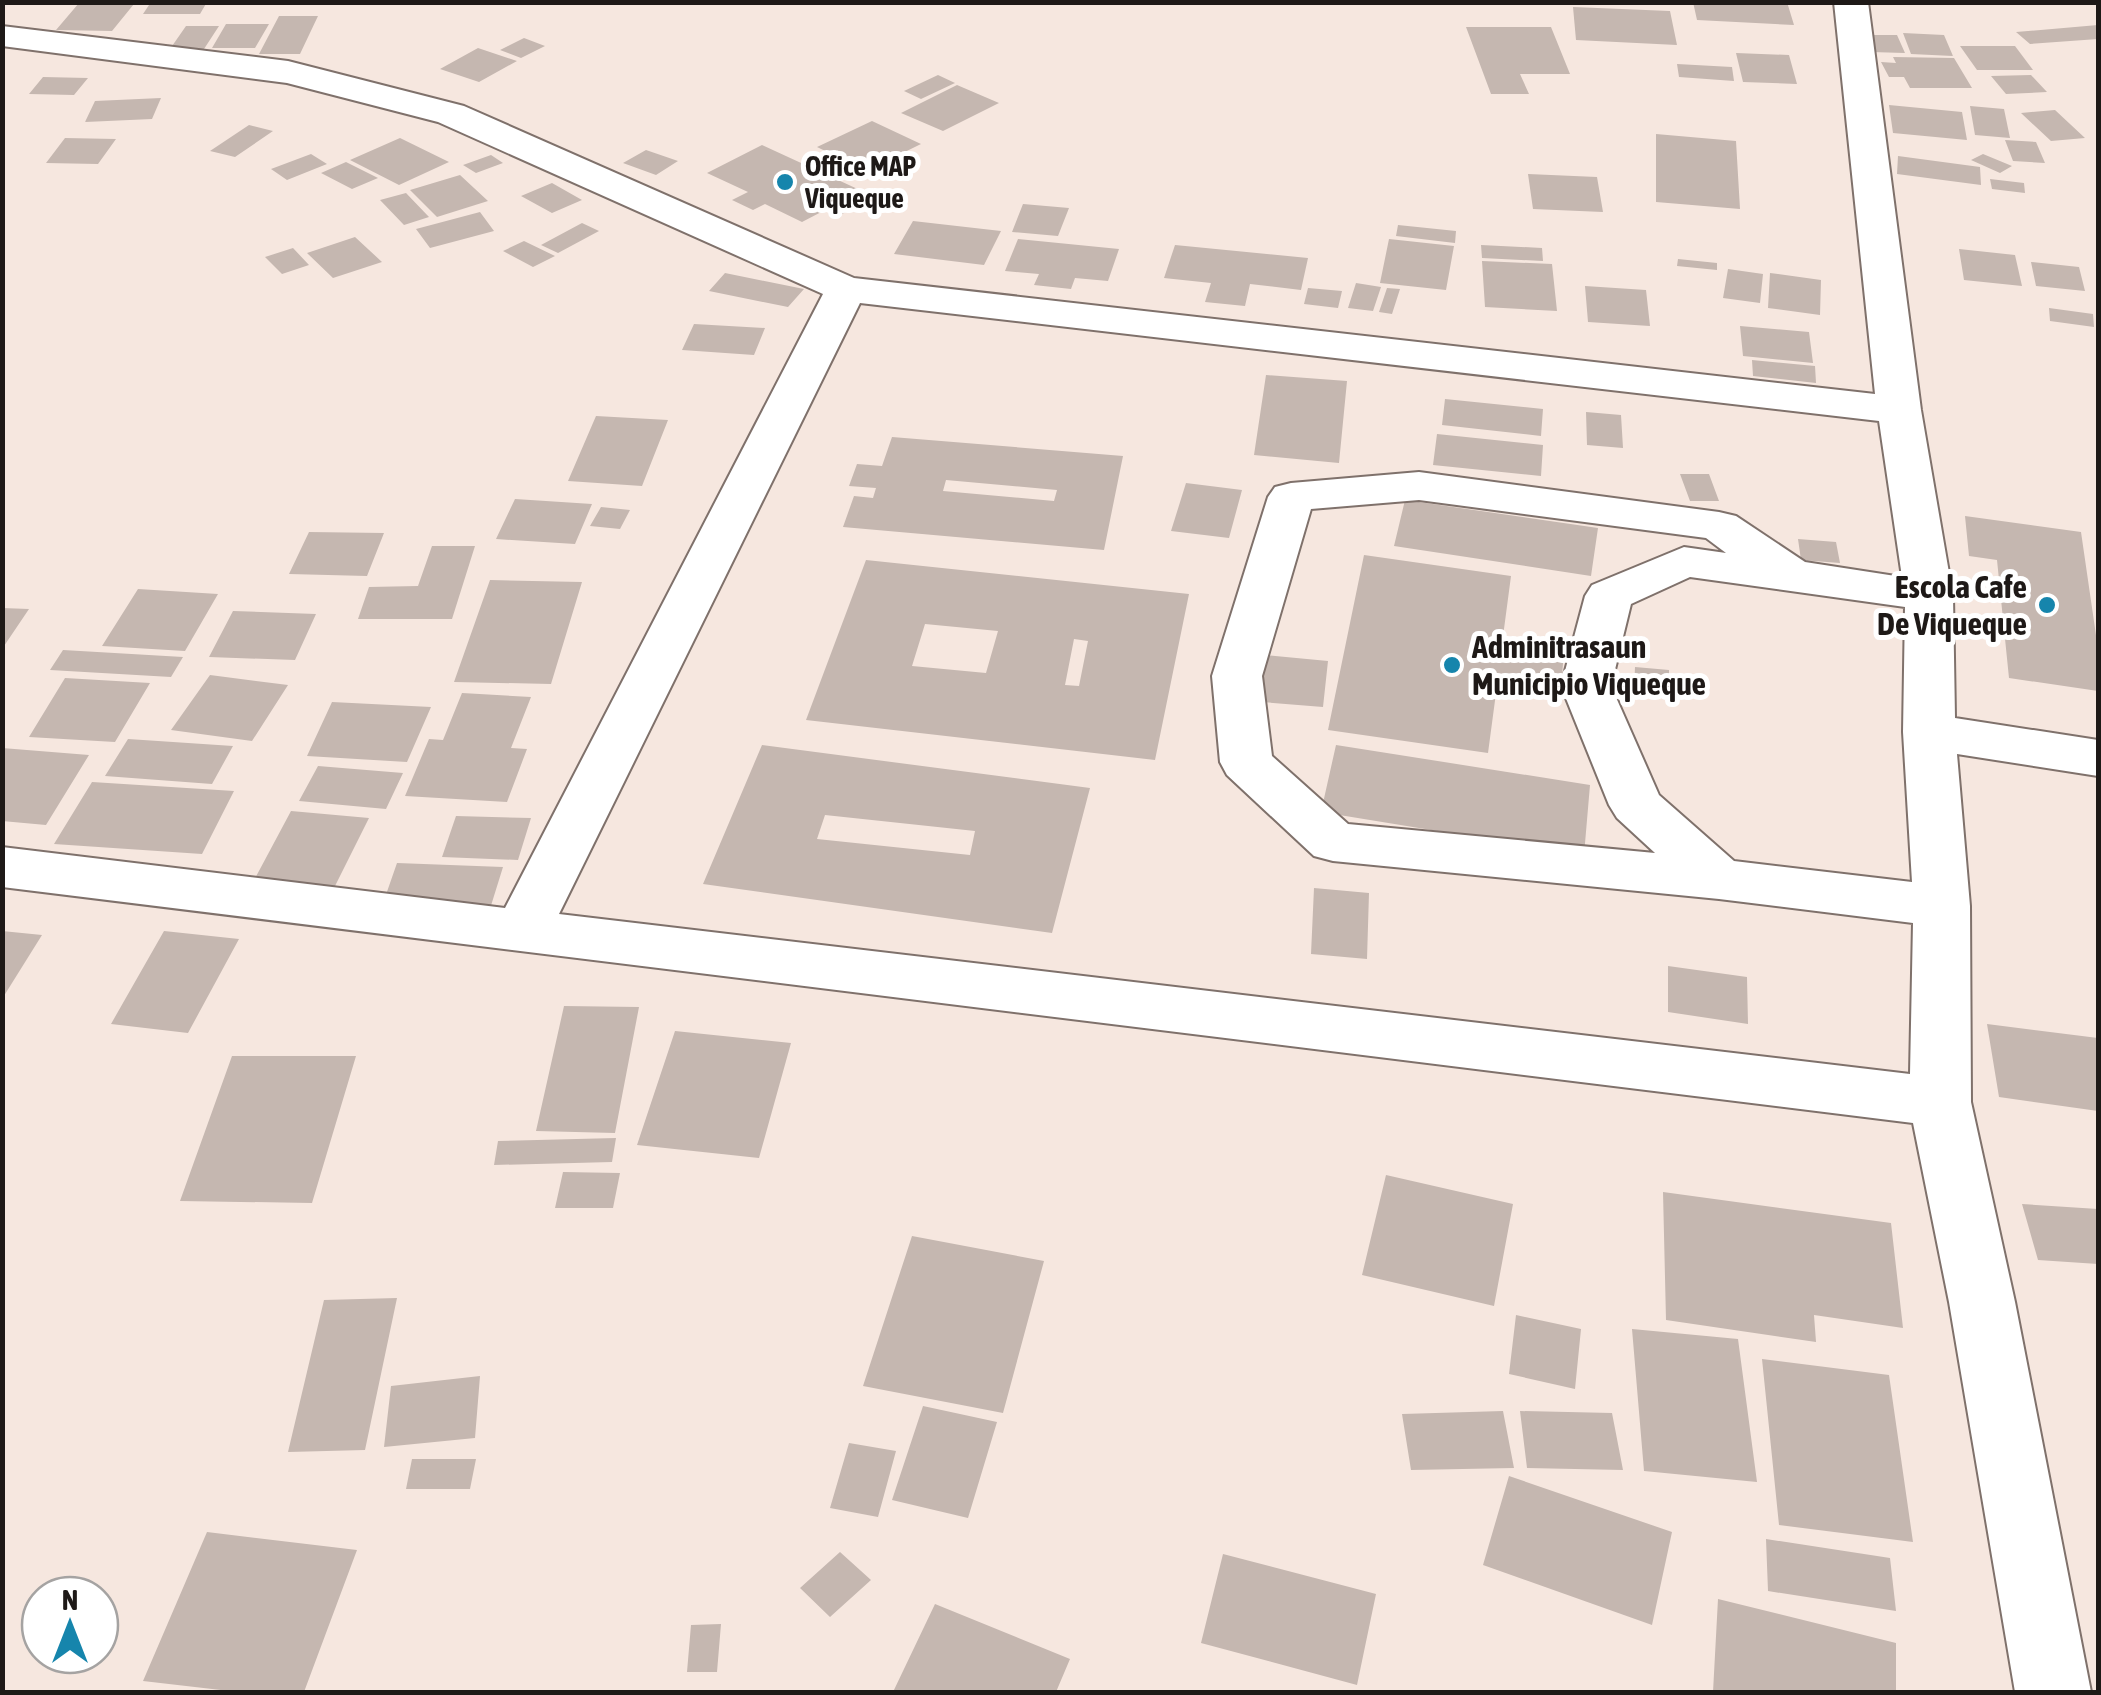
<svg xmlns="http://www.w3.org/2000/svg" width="2101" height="1695" viewBox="0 0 2101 1695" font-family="'Asap Condensed',sans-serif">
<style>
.building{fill:#c5b7b0;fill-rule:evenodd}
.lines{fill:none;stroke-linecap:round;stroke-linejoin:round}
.minor-casing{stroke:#7f716b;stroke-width:4}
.minor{fill:#fff;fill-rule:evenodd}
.poi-dot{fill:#1685ac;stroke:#fff;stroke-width:4}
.labels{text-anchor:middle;stroke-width:10;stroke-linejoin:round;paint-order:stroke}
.far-poi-label{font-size:28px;font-weight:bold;fill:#1e1917;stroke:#fff;text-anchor:start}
.poi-label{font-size:32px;font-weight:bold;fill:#1e1917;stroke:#fff;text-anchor:end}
</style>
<rect width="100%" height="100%" fill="#f6e7df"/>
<!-- building -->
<path class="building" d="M151,2H207L200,14H143Z
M1693,2H1787L1794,25L1697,20Z
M79,3L134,4L112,31L56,30Z
M1573,7L1670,11L1677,45L1576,40Z
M279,16H318L300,54H259Z
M226,24H269L255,48H212Z
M2098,25V39L2030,44L2016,32Z
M186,26H219L204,49H170Z
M1466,27H1551L1570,74H1520L1529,94H1491Z
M1903,33L1944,35L1953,56L1911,54Z
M1864,35H1897L1905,53L1871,52Z
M524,38L545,46L521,58L500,50Z
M1960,46H2015L2033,70H1977Z
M478,48L517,61L479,82L440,69Z
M1736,53L1789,55L1797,84L1743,82Z
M1893,57L1954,58L1972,88H1910L1904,77H1889L1881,62L1896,63Z
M1677,64L1732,67L1734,81L1679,77Z
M938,75L955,83L921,99L904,91Z
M2031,75L2047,92L2006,94L1991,76Z
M43,77L88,78L74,95L29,94Z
M957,85L999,103L943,131L901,113Z
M161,98L152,119L85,122L95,101Z
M1889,105L1962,112L1967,140L1893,133Z
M1970,106L2004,109L2010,138L1975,135Z
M2055,110L2085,138L2051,141L2021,113Z
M872,121L921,144L866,171L817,147Z
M249,125L273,131L235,157L210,151Z
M1656,134L1736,141L1740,209L1656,202Z
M65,138L116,139L98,164L46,163Z
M400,138L449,162L399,185L350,160Z
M2005,140L2036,142L2045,163L2013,161Z
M762,145L875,197L840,215L827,209L802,222L765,204L753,210L732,200L748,192L707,173Z
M646,150L678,161L656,175L623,163Z
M311,154L327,164L287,180L271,169Z
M1983,154L2012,166L2000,173L1971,160Z
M491,155L503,163L476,173L463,165Z
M1898,156L1980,167L1981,185L1897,174Z
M346,162L378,178L352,189L321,173Z
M1528,174L1597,177L1603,212L1533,209Z
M460,175L488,201L437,217L410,190Z
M1990,179L2024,183L2025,193L1992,189Z
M552,183L582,200L552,213L521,196Z
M406,193L429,217L404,225L380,200Z
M1023,204L1069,208L1058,236L1012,232Z
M480,212L494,231L430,248L416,229Z
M913,221L1001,231L984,265L894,254Z
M582,223L599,231L558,253L541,245Z
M1398,225L1456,231L1455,243L1396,236Z
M355,237L382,262L333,278L307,253Z
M1018,239L1119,249L1108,281L1075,278L1071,289L1034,285L1039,274L1005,271Z
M1389,239L1454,246L1446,290L1380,283Z
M524,241L555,256L533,267L503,251Z
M1175,245L1308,258L1301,290L1250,284L1245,306L1205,302L1211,283L1164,278Z
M1481,245L1542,248L1543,261L1482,258Z
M293,248L309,265L282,274L265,257Z
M1959,249L2015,255L2022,286L1964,280Z
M1678,259L1717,263V270L1677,266Z
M1482,261L1552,264L1557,311L1485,307Z
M2031,262L2079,267L2085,291L2036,286Z
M1728,269L1763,274L1760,303L1723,298Z
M725,273L804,289L788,307L709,291Z
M1770,273L1821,280L1820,315L1768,308Z
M1356,283L1381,287L1373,311L1348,308Z
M1585,286L1646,290L1650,326L1588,322Z
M1308,288L1342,291L1338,308L1304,304Z
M1387,288L1400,289L1392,314L1379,312Z
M2049,308L2093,314L2094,327L2050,321Z
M694,324L765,328L754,355L682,350Z
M1740,326L1809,332L1813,363L1743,356Z
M1752,360L1815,366L1816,383L1753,376Z
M1266,375L1347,381L1339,463L1254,455Z
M1445,399L1543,409L1541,436L1442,425Z
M1586,412L1621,415L1623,448L1587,445Z
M596,416L668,420L642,486L568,481Z
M1437,434L1543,445L1541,476L1433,465Z
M892,437L1123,456L1104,550L843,527L854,496L873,498L876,488L849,486L857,464L882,466ZM946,480L1057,490L1054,501L943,491Z
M1680,474H1709L1719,501H1690Z
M1186,483L1242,490L1229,538L1171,531Z
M515,499L592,504L575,544L496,539Z
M1405,500L1598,528L1591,576L1394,546Z
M601,507L630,510L620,529L590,526Z
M1965,516L2081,532L2098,649V691L2009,678L1997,560L1969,556Z
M309,532L384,533L367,576L289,574Z
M1798,539L1836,542L1840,563L1801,560Z
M432,546H475L452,619H358L369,587L418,586Z
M1364,555L1511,576L1502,644L1564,652L1561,687L1498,678L1488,753L1328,730Z
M866,560L1189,594L1155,760L806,720ZM925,624L998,631L986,673L912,666ZM1074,639L1088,641L1079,686L1065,685Z
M490,580L582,582L551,684L454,682Z
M138,589L218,594L185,651L102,646Z
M2,608L29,609L2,649Z
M233,611L316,614L295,660L209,657Z
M63,650L183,657L171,677L50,670Z
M1254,654L1328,661L1323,707L1249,701Z
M1635,667L1669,670V696L1634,689Z
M210,675L288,685L252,741L171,730Z
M65,678L150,683L115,742L29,737Z
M462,693L531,697L511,748L527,749L507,802L405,796L429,739L443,740Z
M332,702L431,707L407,762L307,756Z
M128,739L233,746L212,784L105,776Z
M762,745L1090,788L1052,933L703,884ZM825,815L975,831L970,855L817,839Z
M1336,745L1590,785L1584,855L1321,812Z
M2,748L89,755L46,825L2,821Z
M318,766L403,773L386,809L299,801Z
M92,782L234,791L202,854L54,844Z
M291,811L369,818L333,890L253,882Z
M456,816L531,818L518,860L442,857Z
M397,863L503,867L489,912L381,909Z
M1314,888L1369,893L1367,959L1311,954Z
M2,931L42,935L2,999Z
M164,931L239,939L188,1033L111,1024Z
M1668,966L1747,977L1748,1024L1668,1012Z
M564,1006L639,1007L615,1133L536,1131Z
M1987,1024L2098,1038V1111L1999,1097Z
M675,1031L791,1043L759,1158L637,1145Z
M232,1056H356L312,1203L180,1201Z
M616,1138L612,1162L494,1165L498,1141Z
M563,1172L620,1173L613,1208H555Z
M1386,1175L1513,1204L1494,1306L1362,1275Z
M1663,1192L1891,1223L1903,1328L1814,1315L1816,1342L1666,1320Z
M2022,1204L2098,1209V1264L2038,1260Z
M912,1236L1044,1261L1003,1413L863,1386Z
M397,1298L365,1450L288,1452L324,1300Z
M1516,1315L1581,1329L1575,1389L1509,1374Z
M1632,1329L1738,1339L1757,1482L1644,1471Z
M1762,1359L1889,1375L1913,1542L1779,1525Z
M480,1376L475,1438L384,1447L391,1386Z
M923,1406L997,1422L968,1518L892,1500Z
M1503,1411L1514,1468L1411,1470L1402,1414Z
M1520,1411L1612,1413L1623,1470L1527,1468Z
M849,1443L896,1451L878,1517L830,1508Z
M412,1459H476L470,1489H406Z
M1509,1476L1672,1532L1652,1625L1483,1565Z
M207,1532L357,1550L304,1692H238L143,1681Z
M1766,1539L1890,1558L1896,1611L1768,1591Z
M840,1552L871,1580L830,1617L800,1588Z
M1223,1554L1376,1594L1357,1685L1201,1643Z
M1718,1599L1896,1643V1692H1713Z
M935,1604L1070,1659L1056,1692H893Z
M721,1624L717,1672H687L691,1625Z"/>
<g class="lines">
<!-- minor casing -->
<g class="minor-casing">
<path id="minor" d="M1834,2H1868L1921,410L1953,596L1955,718L2098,740V776L1957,754L1970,906L1971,1102L2015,1302L2091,1692H2015L1949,1302L1913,1123L2,887V847L505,908L823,294L438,122L287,83L2,46V26L288,61L464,106L854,278L1875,394ZM860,303L1879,421L1902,577L1805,562L1736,516L1719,512L1419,472L1291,483L1275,487L1268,497L1212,676L1220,762L1227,775L1314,856L1333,861L1719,899L1913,923L1910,1074L559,914ZM1419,500L1706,538L1726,553L1684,547L1592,585L1585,596L1561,686L1609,805L1617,818L1655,853L1348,824L1272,756L1262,676L1311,509ZM1690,577L1905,607L1903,732L1912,882L1734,861L1659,795L1611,686L1631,604Z"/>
</g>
<!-- minor -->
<use href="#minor" class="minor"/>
</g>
<!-- markers -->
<g class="poi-dot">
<circle cx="785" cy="182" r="10"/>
<circle cx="2047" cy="605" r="10"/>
<circle cx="1452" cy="665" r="10"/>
</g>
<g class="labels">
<!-- far-poi labels -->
<g class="far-poi-label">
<text x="805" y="176">Office MAP<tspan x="805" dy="32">Viqueque</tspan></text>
</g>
<!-- poi labels -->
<g class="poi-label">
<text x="2027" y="598">Escola Cafe<tspan x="2027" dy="37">De Viqueque</tspan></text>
<text x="1472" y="658" text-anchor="start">Adminitrasaun<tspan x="1472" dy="37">Municipio Viqueque</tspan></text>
</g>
</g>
<!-- border -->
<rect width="2101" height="1695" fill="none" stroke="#1e1917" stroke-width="10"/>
<!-- north arrow -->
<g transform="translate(70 1625)"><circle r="48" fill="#ffffff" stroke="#a5a3a2" stroke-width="2.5"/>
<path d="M0-8L18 38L0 25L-18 38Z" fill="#1685ac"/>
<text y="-15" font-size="28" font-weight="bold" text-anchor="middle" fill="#1e1917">N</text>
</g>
</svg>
